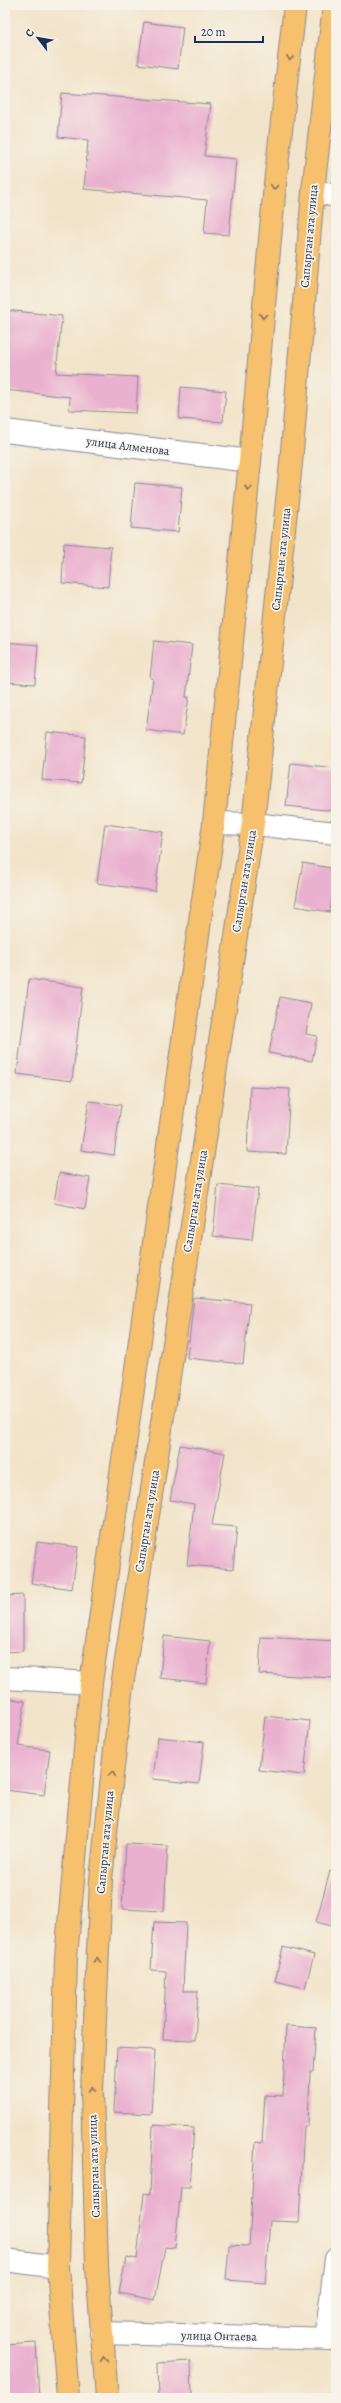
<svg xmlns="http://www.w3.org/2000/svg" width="341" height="2403" viewBox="0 0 341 2403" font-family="Alegreya,serif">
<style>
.building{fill:#eab0cf}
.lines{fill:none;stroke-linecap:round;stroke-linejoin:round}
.minor-casing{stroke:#868a94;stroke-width:24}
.major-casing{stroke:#868a94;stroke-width:24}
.minor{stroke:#fff;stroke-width:22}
.major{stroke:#f7c06c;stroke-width:22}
.oneway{stroke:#7e7064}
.labels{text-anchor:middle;stroke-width:3.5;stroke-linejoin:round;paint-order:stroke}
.street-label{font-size:12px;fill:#1b2f5e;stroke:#f7f3e8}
</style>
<rect width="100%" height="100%" fill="#f7f3e8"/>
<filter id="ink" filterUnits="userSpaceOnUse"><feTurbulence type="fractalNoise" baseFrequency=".025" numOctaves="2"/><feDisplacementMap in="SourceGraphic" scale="8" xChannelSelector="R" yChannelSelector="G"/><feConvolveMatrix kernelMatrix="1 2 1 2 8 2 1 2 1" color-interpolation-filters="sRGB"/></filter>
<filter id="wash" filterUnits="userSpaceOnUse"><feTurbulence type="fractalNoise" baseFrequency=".012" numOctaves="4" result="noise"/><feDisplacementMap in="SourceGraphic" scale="16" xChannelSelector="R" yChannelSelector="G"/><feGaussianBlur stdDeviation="0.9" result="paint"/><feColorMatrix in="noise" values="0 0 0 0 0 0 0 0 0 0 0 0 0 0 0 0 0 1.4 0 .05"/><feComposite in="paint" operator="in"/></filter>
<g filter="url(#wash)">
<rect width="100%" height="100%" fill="#f2e4ca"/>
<g id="blocks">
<!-- building -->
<path class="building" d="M144,22L183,27L178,69L138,64Z
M62,93L211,104L204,156L236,159L229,235L204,233L207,200L84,189L88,140L58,137Z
M5,310L62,316L56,373L138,377L136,413L69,410L70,397L5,390Z
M181,387L226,391L223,422L179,419Z
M135,483L182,487L178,532L131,528Z
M64,543L111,547L108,587L62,583Z
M154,641L192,645L186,697H189L183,735L146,730L153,678H150Z
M5,642L38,645L35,684L5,682Z
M47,732L86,736L81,783L42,780Z
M291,763L336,768V811L286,806Z
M105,824L163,832L155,891L97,883Z
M303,863L336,869L330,912L295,906Z
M29,979L83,987L72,1081L17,1074Z
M280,997L311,1003L306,1034L317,1036L312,1061L269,1053Z
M250,1087L290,1089L286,1154L247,1152Z
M89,1101L121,1105L114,1155L81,1150Z
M59,1173L90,1178L85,1209L54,1203Z
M218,1185L258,1189L252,1240L213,1236Z
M194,1298L250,1303L243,1364L187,1358Z
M180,1445L225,1453L212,1525L237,1527L233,1569L187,1565L194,1504L170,1500Z
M37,1542L78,1547L72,1589L31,1583Z
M23,1595V1651L5,1652V1596Z
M164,1636L210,1641L206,1683L160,1678Z
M261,1637L336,1641V1678L259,1674Z
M5,1698L25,1701L18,1746L50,1750L44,1795L5,1790Z
M265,1716L310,1721L304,1775L259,1770Z
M158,1737L204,1742L199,1784L153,1779Z
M126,1844L168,1846L164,1911L122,1909Z
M330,1871L336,1872V1927L316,1922Z
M154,1922L186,1923L183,1991H198L195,2040L163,2039L166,1971L151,1970Z
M283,1947L314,1955L305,1988L275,1981Z
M286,2026L316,2028L313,2072H310L308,2126H304L299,2222L270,2221L265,2283L226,2280L229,2245L249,2246L255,2142L262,2143L265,2095L283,2096Z
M117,2048L155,2050L151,2114L114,2112Z
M153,2125L194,2128L190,2187H181L175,2248L165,2247L155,2300L119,2293L126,2257L137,2259L144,2193L150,2194Z
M36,2343L39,2398H8L5,2345Z
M191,2361L192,2398H159L158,2363Z"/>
</g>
</g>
<g filter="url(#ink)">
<use href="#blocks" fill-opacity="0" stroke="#868a94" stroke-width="1"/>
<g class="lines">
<!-- minor casing -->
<g class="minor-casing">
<path id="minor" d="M313,191L336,196
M5,431L250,461
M214,823L253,824L336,833
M5,1678L91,1683
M5,2260L58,2267
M101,2333L336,2339
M326,2339L336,2259"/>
</g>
<!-- major casing -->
<g class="major-casing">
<path id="major" d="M68,2398L58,2267L66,1957L91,1683L214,823L250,461L275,184L295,5
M107,2398L97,2267L92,2091L101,1879L121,1693L253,824L291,463L313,191L334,5"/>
</g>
<!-- minor -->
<use href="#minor" class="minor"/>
<!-- major -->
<use href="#major" class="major"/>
</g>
<!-- one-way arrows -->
<defs><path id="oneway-chevron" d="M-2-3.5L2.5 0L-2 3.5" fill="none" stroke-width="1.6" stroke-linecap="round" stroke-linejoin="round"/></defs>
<g class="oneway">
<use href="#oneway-chevron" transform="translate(290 58) rotate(97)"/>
<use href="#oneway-chevron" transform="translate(274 187) rotate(96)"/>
<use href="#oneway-chevron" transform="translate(263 316) rotate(95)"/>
<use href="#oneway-chevron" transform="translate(248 488) rotate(96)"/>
<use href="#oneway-chevron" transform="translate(112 1774) rotate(-84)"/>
<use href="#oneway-chevron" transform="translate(97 1960) rotate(-88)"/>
<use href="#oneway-chevron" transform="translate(92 2089) rotate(-89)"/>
<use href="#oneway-chevron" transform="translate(104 2359) rotate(-95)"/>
</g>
</g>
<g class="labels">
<!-- street labels -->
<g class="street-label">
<text transform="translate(309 236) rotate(-85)" y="4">Сапырган ата улица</text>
<text transform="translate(128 446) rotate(7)" y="4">улица Алменова</text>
<text transform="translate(281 559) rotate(-84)" y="4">Сапырган ата улица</text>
<text transform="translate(244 881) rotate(-81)" y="4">Сапырган ата улица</text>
<text transform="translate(195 1201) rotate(-81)" y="4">Сапырган ата улица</text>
<text transform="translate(147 1521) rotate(-81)" y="4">Сапырган ата улица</text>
<text transform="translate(105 1842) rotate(-85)" y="4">Сапырган ата улица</text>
<text transform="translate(94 2166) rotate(-92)" y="4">Сапырган ата улица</text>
<text transform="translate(219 2336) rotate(1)" y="4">улица Онтаева</text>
</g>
</g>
<!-- margin -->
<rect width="341" height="2403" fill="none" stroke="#f7f3e8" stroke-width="20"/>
<!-- north arrow -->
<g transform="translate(38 38) rotate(301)" stroke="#f7f3e8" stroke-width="3" paint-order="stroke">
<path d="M0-3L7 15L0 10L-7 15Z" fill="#1b2f5e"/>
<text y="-6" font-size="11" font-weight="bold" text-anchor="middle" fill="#1b2f5e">С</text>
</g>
<!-- scale -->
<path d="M195 36v6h68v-6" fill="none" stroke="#1b2f5e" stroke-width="2"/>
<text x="201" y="36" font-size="12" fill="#1b2f5e" stroke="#f7f3e8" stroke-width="3" paint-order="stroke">20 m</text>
</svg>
